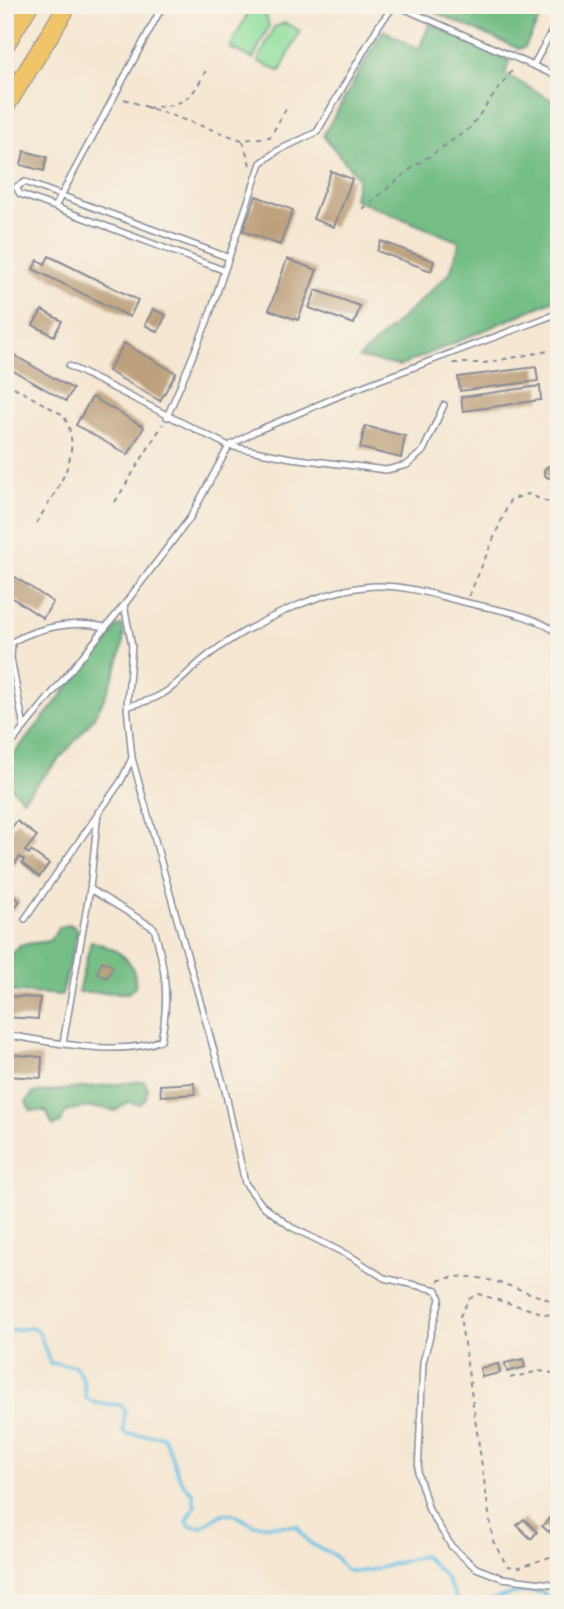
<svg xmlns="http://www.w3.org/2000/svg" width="564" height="1609" viewBox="0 0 564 1609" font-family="Pangolin,sans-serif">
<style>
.green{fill:#92e09f;stroke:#56887e;stroke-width:2}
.forest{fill:#75be86;stroke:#487672;stroke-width:2}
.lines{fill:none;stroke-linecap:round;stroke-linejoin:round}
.stream{stroke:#6ac3e8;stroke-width:3.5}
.building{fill:#bda07c}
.service-casing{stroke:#888b98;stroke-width:8}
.primary-casing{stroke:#888b98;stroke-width:20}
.path{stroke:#888b98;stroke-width:2;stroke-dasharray:5 5;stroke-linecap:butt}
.service{stroke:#fff;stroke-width:5}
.primary{stroke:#f0c469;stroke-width:18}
</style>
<rect width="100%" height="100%" fill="#f7f3e8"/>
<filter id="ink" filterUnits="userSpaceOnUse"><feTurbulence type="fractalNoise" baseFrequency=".0143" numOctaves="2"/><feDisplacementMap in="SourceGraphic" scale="14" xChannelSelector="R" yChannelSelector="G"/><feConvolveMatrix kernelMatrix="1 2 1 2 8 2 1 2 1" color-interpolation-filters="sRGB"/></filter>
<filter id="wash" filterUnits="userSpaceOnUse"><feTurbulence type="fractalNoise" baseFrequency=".00686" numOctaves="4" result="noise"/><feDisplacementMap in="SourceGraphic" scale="28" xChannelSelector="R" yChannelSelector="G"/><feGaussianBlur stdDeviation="1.57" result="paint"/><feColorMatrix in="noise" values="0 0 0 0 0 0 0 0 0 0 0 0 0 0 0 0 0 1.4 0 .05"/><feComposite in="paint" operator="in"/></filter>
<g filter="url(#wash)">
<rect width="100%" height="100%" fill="#f5e7d1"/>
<!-- green -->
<path class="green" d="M251,7L266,15L269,26L253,59L230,48Z
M285,23L300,31L280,72L258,61L274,27Z"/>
<!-- forest -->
<path class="forest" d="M418,5H547L525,47L519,49Z
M430,23L510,61L505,74L559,104V298L400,366L359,358L450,273L460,242L354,199L358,177L323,136L383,30L419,49Z
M122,625C130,645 104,703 91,721C71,748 46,773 23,799L5,781V765L117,627Z
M70,924L78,930L62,995L5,991V952L10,955L20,945L49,941L60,927Z
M91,941C114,948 138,958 135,987L128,993L78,992Z
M144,1081L148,1088L145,1100L139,1104L128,1102L115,1111C101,1106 78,1106 65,1113L61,1123L53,1126L46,1111H31L26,1102L33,1093Z"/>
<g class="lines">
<!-- stream -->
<path class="stream" d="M5,1331L30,1328L38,1330L50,1363L75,1366L83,1379L86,1398L96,1403L121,1405L125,1410L123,1431L128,1434L162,1436C175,1454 173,1479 192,1492L195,1506L187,1521L190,1526L202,1527L222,1514H233L254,1525L297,1526C314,1552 312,1542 334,1555C339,1559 339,1564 344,1568C358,1580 406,1558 424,1556L445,1576L459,1604
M481,1604C502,1596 521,1589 543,1592L550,1604"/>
</g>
<g id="blocks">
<!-- building -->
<path class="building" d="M24,151L47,157L44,171L21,165Z
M331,171L352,179L334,227L313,219Z
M256,196L293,210L280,245L243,231Z
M381,241L434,261L431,271L377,251Z
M49,256L138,300L130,317L33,269L38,260L45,264Z
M287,259L317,270L298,320L269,310Z
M316,290L360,306L354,324L309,308Z
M153,309L166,315L158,332L145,325Z
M42,310L62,321L54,336L33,325Z
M124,343L176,373L160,401L108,371Z
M12,354L73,389L66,401L5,366Z
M536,367L538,381L460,391L458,377Z
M540,386L541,400L463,411L461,397Z
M92,397L144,427L128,455L76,425Z
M365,426L405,436L401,458L360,448Z
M544 472a6 6 0 1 1 12 0a6 6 0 1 1-12 0Z
M12,575L53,602L43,618L5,593V585Z
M17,821L37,836L25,851L29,854L31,851L49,864L39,877L22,863L24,860L20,857L5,876V836Z
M5,890L20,901L10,914L5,910Z
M102,961L113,966L107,978L97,973Z
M5,996L40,998L38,1019L5,1017Z
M5,1054L42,1057L41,1078L5,1076Z
M194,1083L195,1094L161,1096L160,1085Z
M523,1359L525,1367L507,1372L505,1363Z
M498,1364L500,1373L482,1377L480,1368Z
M555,1512L559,1521L549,1532L542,1526Z
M524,1519L537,1532L531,1539L517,1525Z"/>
</g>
</g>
<g filter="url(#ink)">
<use href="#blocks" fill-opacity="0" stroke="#888b98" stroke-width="2"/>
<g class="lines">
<!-- service casing -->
<g class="service-casing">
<path id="service" d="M396,5L559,77
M534,64L559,18
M55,207L163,5
M223,270L20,194L16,187L25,182L227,257
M69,366L229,446L291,458L386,470L407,465L423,451L444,405
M167,417L207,322L261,163L277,151L317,132L379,25L395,5
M124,605L132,646L127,706L132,758L225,1090L245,1183L262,1205L291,1227L352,1257L384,1278L437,1290L440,1299L423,1362L418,1474L429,1510L452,1547L476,1568L502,1578L559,1585
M127,706C174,697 176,680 210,654C252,623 323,588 375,586C405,585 435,595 464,602C495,610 532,613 559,634
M24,728L11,658L12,642C38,627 76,620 105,627
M5,732L15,740
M5,751L124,605L190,518L229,446L254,432L358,388L559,313
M25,919L121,781L132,758
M5,1035C50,1041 120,1058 161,1040C170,1000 165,967 154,928L90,889
M63,1043L90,889L98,812"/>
</g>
<!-- primary casing -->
<g class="primary-casing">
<path id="primary" d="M5,45L29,5
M5,107L68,5"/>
</g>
<!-- path -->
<path class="path" d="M124,99L242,140L270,137L286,109
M147,108C183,105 191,102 207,68
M243,141L250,165
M363,209L408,171L469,129L514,68
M453,363H484L559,349
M5,382L63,415C87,454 54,493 34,527
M115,502L163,424
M469,596L510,500L528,494L550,503L559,500
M438,1281C474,1266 524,1293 559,1303
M559,1318L478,1294L469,1299L460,1316L493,1541L507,1566L520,1567L559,1554
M510,1378L539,1371L559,1374"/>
<!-- service -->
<use href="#service" class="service"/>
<!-- primary -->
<use href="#primary" class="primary"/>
</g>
</g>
<!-- margin -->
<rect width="564" height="1609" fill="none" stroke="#f7f3e8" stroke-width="28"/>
</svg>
